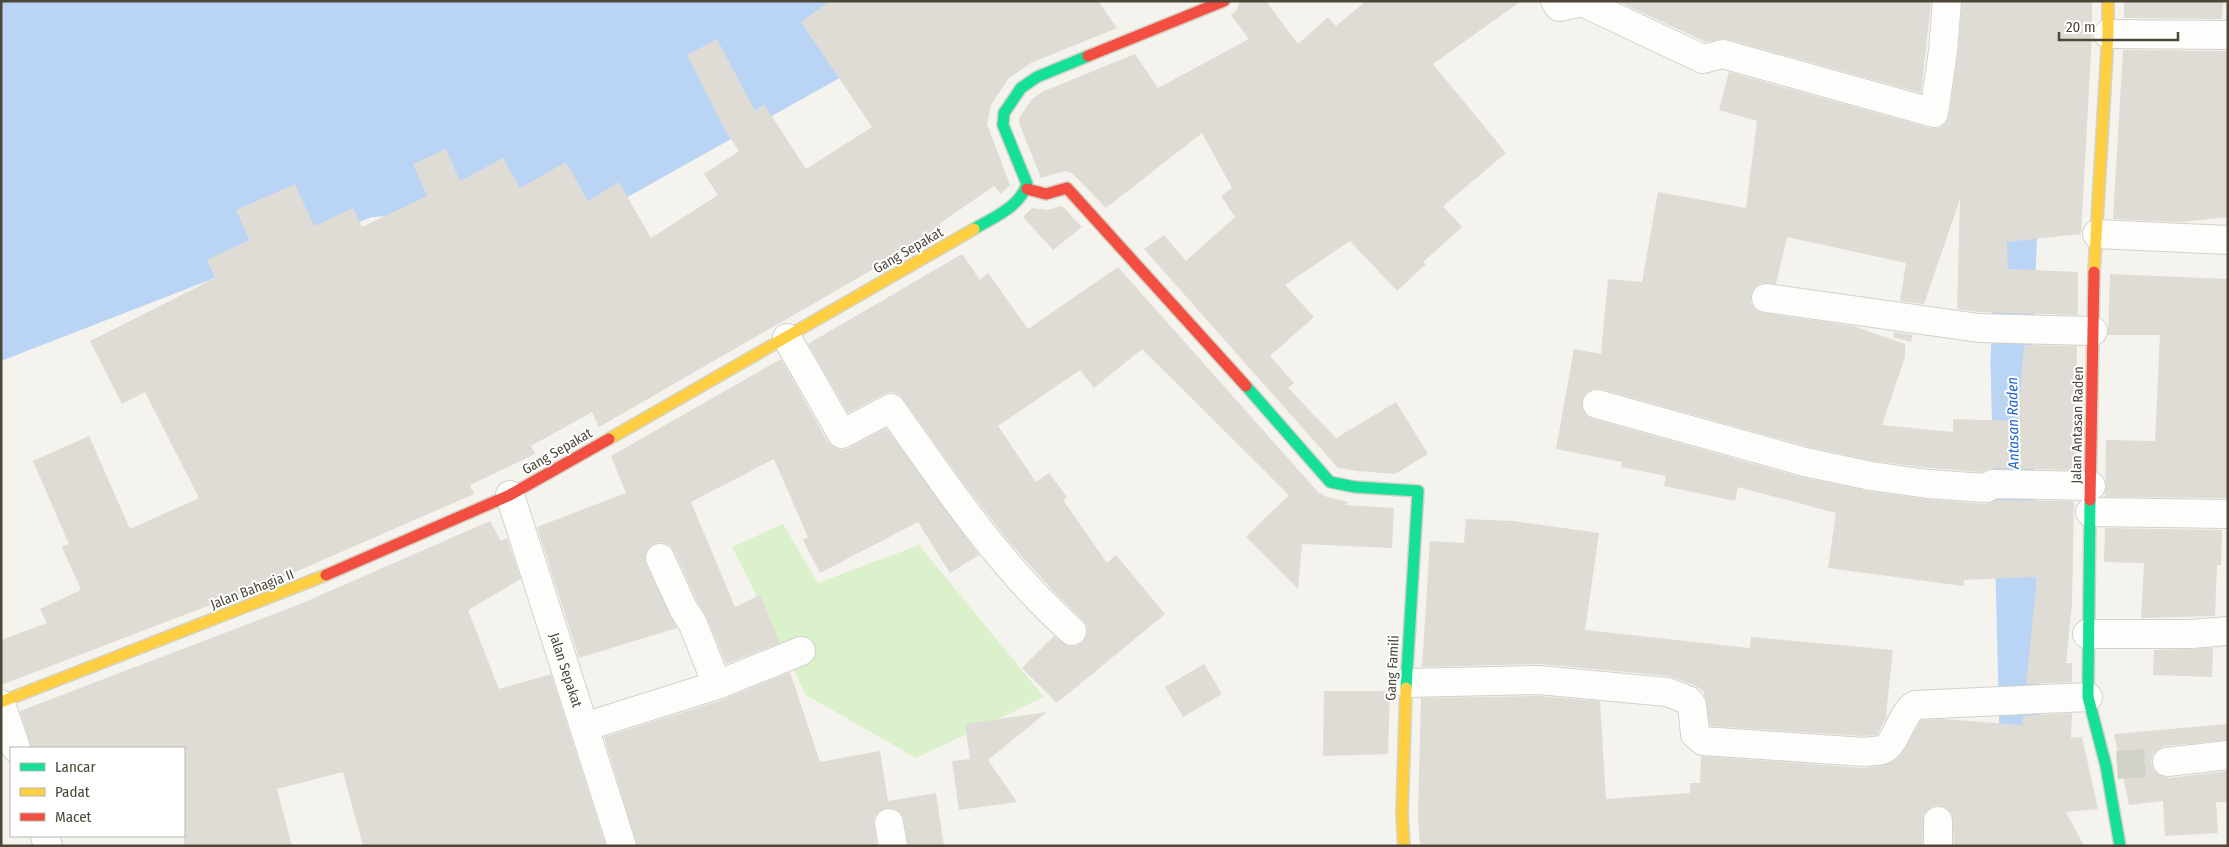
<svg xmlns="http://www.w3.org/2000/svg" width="2229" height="847" viewBox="0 0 2229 847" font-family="'Fira Sans Condensed',sans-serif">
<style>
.green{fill:#dbf1cb}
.water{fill:#bad4f5}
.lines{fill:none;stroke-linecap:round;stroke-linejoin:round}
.canal{stroke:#bad4f5;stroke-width:41}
.building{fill:#dedcd5}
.street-tunnel{stroke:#d2d1c9;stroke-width:28;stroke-dasharray:28 14;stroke-linecap:butt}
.street-casing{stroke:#d2d1ca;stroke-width:30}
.fast-casing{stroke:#d4d2c3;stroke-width:14}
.slow-casing{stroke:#d4d2c3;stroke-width:14}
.jam-casing{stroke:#d4d2c3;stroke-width:14}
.street{stroke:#fdfdfc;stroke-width:28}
.fast{stroke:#16e098;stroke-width:11}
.slow{stroke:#ffcf43;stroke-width:11}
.jam{stroke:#f24e42;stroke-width:11}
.labels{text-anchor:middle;stroke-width:4;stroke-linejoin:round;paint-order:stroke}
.street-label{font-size:14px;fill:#4c4737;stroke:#fff}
.water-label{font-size:15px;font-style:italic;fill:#2264c6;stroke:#fff}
</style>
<rect width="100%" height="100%" fill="#f4f3ed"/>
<!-- green -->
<path class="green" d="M783,524L818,583L919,545L1044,697L916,758L806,695L732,547Z"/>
<!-- water -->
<path class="water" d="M1,1H977L624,199L372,217L1,361Z"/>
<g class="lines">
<!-- canal -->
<path class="canal" d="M2019,183L2011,361L2021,781"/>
</g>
<!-- building -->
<path class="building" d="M830,1H1098L1117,28L1031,63L1008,79L991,105L987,124L1010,185L1001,194L994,186L939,224L943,229L599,427L592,412L531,446L535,454L470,485L474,494L286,576L1,685V640L47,623L40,609L81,590L62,547L69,544L33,461L89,436L130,529L199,498L145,392L122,404L90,341L215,278L207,260L249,240L236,210L295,184L314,226L353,208L362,227L427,196L413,164L446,149L460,181L503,158L520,188L566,162L588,201L619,182L651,238L718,195L704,174L739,151L725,130L687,55L717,39L755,111L764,104L806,169L872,127L801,22Z
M1239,1H1266L1298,44L1328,17L1336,26L1366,1H1521L1433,64L1506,153L1443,206L1462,227L1423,262L1426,264L1397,291L1350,241L1285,285L1314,317L1270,356L1294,383L1288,388L1336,438L1396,402L1428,454L1395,474L1357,471L1338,468L1144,249L1164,235L1186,261L1235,217L1221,196L1232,188L1202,133L1106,208L1072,173L1065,171L1041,178L1019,123V118L1032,99L1044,91L1135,54L1158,88L1249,39L1231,15L1237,10Z
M1617,1H1923L1931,3L1921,93L1727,39L1706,42Z
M1962,1H2092V34L2081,234L2007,242L2008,269L2078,272V315L1980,312L1957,309L1960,199L1924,304L1900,301L1906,263L1787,237L1776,284L1761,283L1754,288L1751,295V303L1756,310L1764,313L1853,326L1905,344V357L1882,425L1953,432V419L2018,421L2024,345L2077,346L2075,470L1993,468L1982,472L1930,468L1874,461L1809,447L1601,389H1593L1586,393L1582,399V407L1586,415L1593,419L1801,477L1868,491L1926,499L1985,504L1997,500L2074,501L2072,603L2066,663H2072V682L2026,684L2037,577L1964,580L1963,586L1828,568L1836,513L1738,487L1735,501L1664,486L1666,476L1621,467L1622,462L1556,449L1574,349L1601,354L1608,279L1642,282L1658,192L1746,208L1757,121L1719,110L1729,72L1930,128H1939L1946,123L1949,115L1958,53Z
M2124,1H2223L2222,19L2124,18Z
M2123,50L2228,51V217L2182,222L2113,219Z
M1062,206L1082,227L1053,250L1023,217L1032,208L1047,210Z
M962,254L980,280L988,273L1028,329L1118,267L1318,492L1327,497L1349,502L1344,505L1394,508L1392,548L1302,544L1298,589L1246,537L1289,495L1142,349L1094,388L1080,370L998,426L1036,482L1049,473L1067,497L1063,500L1107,563L1116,555L1165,614L1057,703L1022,668L1054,636L1069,646H1077L1083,642L1087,634V626L1083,620L1057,595L1010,543L966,487L903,399L899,394L891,392L884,394L848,413L808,344Z
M2110,274L2228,279V498L2105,497L2106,440L2155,441L2160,335H2108Z
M1894,332L1913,335L1911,342L1893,337Z
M781,359L828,442L834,447L841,450L849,448L886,428L979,555L950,573L918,522L820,573L803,540L808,537L774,459L691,502L735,607L760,595L780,643L726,664L707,618L697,601L674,551L669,545L661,542L653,544L648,549L645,556L646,564L677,628L579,658L537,527L626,493L611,456Z
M1466,519L1513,521L1599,533L1585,630L1750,648L1751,637L1893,650L1886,715H1888L1877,735L1864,736L1710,726L1704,692L1694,685L1669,676L1540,664L1422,667L1430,541L1464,543Z
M490,521L501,541L507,538L521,579L468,610L499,689L551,674L606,846H363L343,772L277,789L292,846H184V748H31L20,711L298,605Z
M2105,528L2222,530L2221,565H2217L2215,616L2141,618L2144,563L2104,562Z
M2213,648L2212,677L2153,675L2154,650Z
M1204,664L1222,694L1183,717L1165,687Z
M790,672L820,762L880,751L888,801L936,793L944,846H908L904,820L901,813L895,809L887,808L879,811L874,818L877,846H637L604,737L722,700Z
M1324,691H1390L1388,754L1323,756Z
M1538,696L1600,701L1606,799L1690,793V783H1700L1701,756L1864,768L1879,766L1890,763L1899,757L1921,720L1943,719L2022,725L2023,716L2072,713L2071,738L2082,737L2098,809L2066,812L2084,846H1954L1952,814L1946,808L1938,805L1931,807L1924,814L1922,846H1420L1418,815L1421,698Z
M1047,712L988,760L1017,802L959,810L952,761L970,759L965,724Z
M2228,724V740L2165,746L2158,749L2153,755L2151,763L2154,771L2161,776L2169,778L2228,771V802H2216L2218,833L2165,836L2163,801L2129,805L2114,734Z"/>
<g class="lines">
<!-- street-tunnel -->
<path class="street-tunnel" d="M2117,765L2167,762"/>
<!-- street casing -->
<g class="street-casing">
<path id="street" d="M1555,1L1559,7L1582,2L1703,59L1723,54L1934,113L1943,51L1947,1
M2108,34L2228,35
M2097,234L2228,240
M1766,298L1979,328L2093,331
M787,338L842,434L891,408C946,486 1000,567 1072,631
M1597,404L1805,462L1871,476L1928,484L1986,488L1993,484L2091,486
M510,495L622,846
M2090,512L2228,514
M660,558L683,608L693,624L717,685
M2087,634H2191L2228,631
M1406,683L1539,680L1667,692L1688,700L1692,705L1695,734L1703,741L1865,752C1870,751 1877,751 1882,750C1897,744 1900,715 1915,705L2088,697
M1,704L16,748
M584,727L717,685L801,651
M2167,762L2228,755
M1938,821V846
M889,823L893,846
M45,836L48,846"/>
</g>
<!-- fast casing -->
<g class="fast-casing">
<path id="fast" d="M974,229C994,217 1020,207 1027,184L1003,125L1004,113L1021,88L1037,77L1088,56
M1246,386L1330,482L1355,487L1418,491L1406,688
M2090,500L2088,697L2106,766L2120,846"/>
</g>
<!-- slow casing -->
<g class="slow-casing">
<path id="slow" d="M2094,272L2108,34V1
M609,439L974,229
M1,702L326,575
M1404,846L1402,815L1406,688"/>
</g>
<!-- jam casing -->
<g class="jam-casing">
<path id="jam" d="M1088,56L1224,1
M1027,189L1046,194L1067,188L1246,386
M2090,500L2094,272
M326,575L510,495L609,439"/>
</g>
<!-- street -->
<use href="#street" class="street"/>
<!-- fast -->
<use href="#fast" class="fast"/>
<!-- slow -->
<use href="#slow" class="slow"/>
<!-- jam -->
<use href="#jam" class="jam"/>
</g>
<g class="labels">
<!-- street labels -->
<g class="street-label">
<text transform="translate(908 250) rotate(-30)" y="5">Gang Sepakat</text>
<text transform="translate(2077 425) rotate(-89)" y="5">Jalan Antasan Raden</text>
<text transform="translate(557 451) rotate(-30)" y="5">Gang Sepakat</text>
<text transform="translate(252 589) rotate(-21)" y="5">Jalan Bahagia II</text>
<text transform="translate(1392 668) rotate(-87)" y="5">Gang Famili</text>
<text transform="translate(566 670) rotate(72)" y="5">Jalan Sepakat</text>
</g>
<!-- water labels -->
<g class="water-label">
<text transform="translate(2013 423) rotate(-91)" y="5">Antasan Raden</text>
</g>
</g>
<!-- border -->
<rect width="2229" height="847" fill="none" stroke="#4c4737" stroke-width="5"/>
<!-- legend -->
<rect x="10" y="747" width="175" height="90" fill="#ffffff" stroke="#b7b5af"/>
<rect x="20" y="763" width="25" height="8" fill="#16e098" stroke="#b7b5af"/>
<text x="55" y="772" font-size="15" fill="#4c4737">Lancar</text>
<rect x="20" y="788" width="25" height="8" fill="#ffcf43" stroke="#b7b5af"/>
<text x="55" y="797" font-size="15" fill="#4c4737">Padat</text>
<rect x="20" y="813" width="25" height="8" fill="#f24e42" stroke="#b7b5af"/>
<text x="55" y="822" font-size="15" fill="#4c4737">Macet</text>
<!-- scale -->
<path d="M2059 32v8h119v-8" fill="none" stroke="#4c4737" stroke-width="2.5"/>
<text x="2066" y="32" font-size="15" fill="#4c4737" stroke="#ffffff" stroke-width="4" paint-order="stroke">20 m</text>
</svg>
